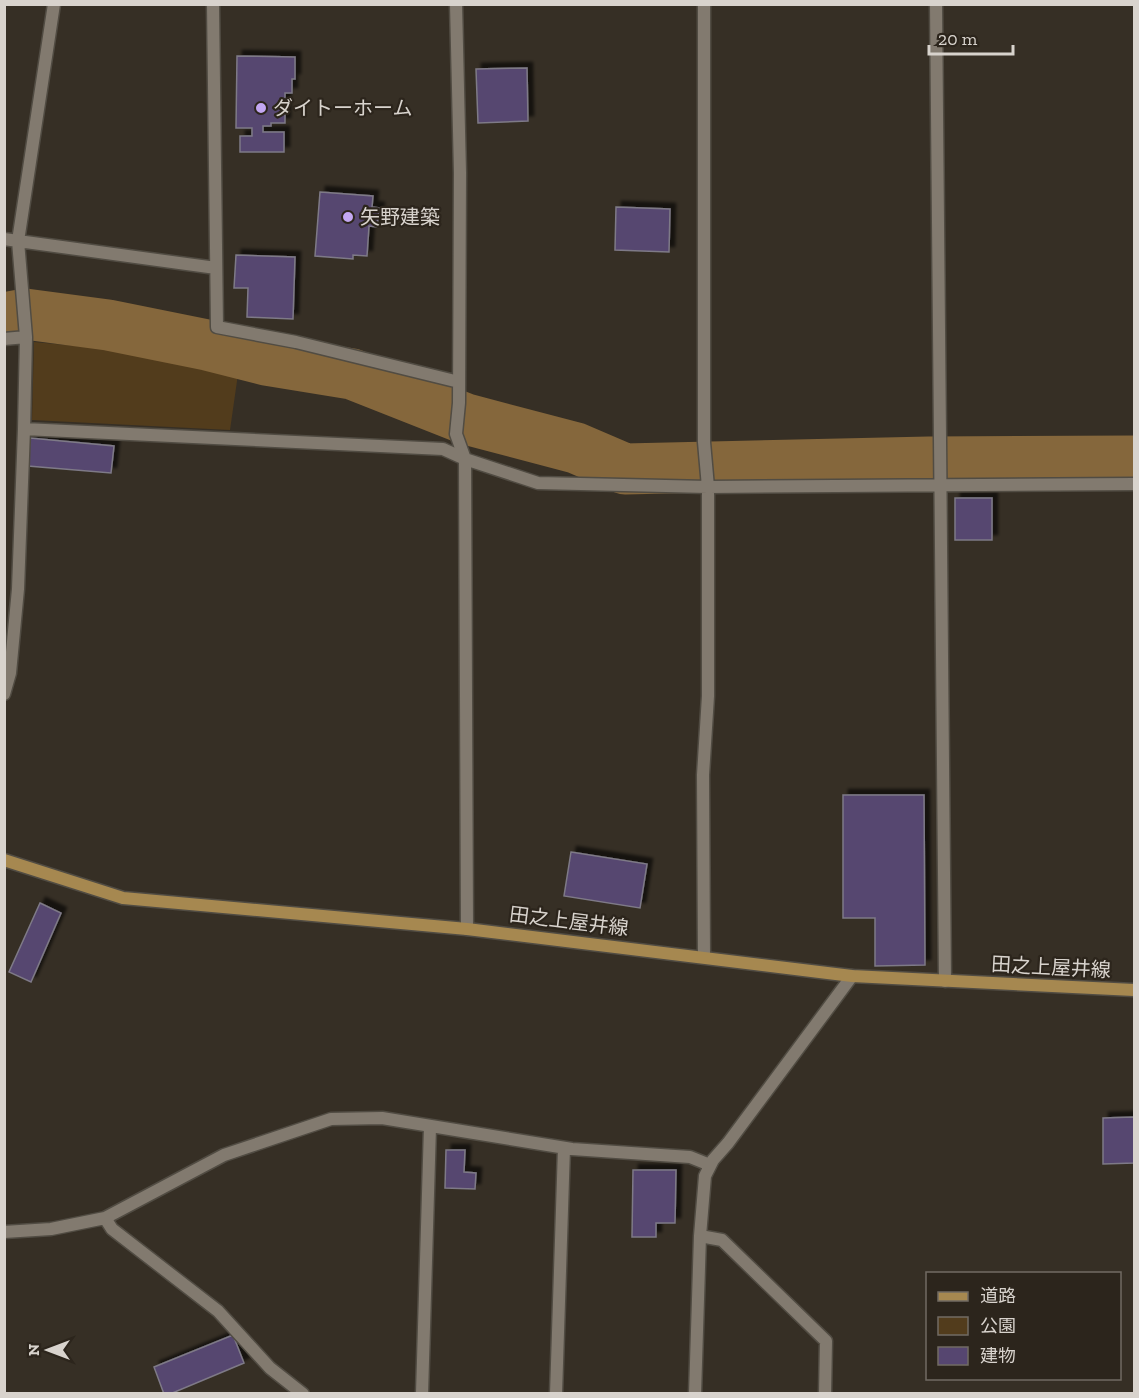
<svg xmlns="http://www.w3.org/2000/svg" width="1139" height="1398" viewBox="0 0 1139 1398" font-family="'Zilla Slab','Noto Sans JP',serif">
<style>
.green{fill:#523c1c}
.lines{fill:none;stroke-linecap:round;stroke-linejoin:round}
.river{stroke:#85673c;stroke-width:51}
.building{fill:#564670;stroke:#7e7a87;stroke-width:1.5;filter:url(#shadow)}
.minor-casing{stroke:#514c43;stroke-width:15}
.secondary-casing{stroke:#514c43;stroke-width:15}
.minor{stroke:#827a6f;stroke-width:12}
.secondary{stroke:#a68850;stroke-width:12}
.poi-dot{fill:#c3a7f2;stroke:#2c251c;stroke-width:2}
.labels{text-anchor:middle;stroke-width:4.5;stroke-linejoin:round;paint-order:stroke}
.poi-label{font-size:20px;fill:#d8d3cd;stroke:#2c251c;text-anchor:start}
.street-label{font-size:20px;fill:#d8d3cd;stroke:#2c251c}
</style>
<defs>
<filter id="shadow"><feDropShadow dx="5.5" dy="-5.5" stdDeviation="1.5" flood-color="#0009"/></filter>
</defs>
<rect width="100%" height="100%" fill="#362f25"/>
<!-- green -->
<path class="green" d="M34,342L141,352L239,367L230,430L32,420Z"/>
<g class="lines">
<!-- river -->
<path class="river" d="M4,318L25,314L108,325L207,345L266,360L352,374L466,419L576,448L625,469L929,462L1134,461"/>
</g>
<!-- building -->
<path class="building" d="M237,56L295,57V79H292V93H285V123H271V126H263V132H284V152H240V136H252V128H236Z
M527,68L528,121L478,123L476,69Z
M320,192L373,196L372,207L379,208L377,227L369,226L367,256L353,255V259L315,256Z
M616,207L670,209L669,252L615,250Z
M236,255L295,257L293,319L247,317L248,288H234Z
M30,438L114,446L111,473L28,466Z
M955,498H992V540H955Z
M843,795H924L925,965L875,966V918H843Z
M571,852L647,864L640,908L564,896Z
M40,903L61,913L31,982L9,972Z
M1134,1117V1163L1103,1164V1118Z
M446,1150H465L464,1172L476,1173L475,1189L445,1188Z
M633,1170H676L675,1223H656V1237H632Z
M233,1335L244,1363L170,1394H164L154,1367Z"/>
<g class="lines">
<!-- minor casing -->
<g class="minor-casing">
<path id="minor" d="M54,4L18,241L216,268
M213,4L217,327L296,342L459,382
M456,4L460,173L459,403L456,434L465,459L467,929
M704,4V442L708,487V696L703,775L704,957
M936,4L945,981
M4,239L18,241L26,337L24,429L18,589L10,673L4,694
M4,339L26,337
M24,429L443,449L465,459L538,483L708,487L1134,484
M105,1218L112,1229L218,1311L270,1368L303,1394
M4,1232L51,1229L105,1218L224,1155L331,1119L382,1118L572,1149L690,1157L710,1165
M700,1236L722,1240L826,1341L825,1394
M422,1394L430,1127
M556,1394L564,1148
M695,1394L700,1236L705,1176L713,1160L728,1143L852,976"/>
</g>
<!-- secondary casing -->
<g class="secondary-casing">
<path id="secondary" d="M4,860L123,898L467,929L852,976L1134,990"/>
</g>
<!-- minor -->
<use href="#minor" class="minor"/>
<!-- secondary -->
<use href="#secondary" class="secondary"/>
</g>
<!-- markers -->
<g class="poi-dot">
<circle cx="261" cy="108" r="6"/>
<circle cx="348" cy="217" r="6"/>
</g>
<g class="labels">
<!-- poi labels -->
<g class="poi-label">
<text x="273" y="115">ダイトーホーム</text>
<text x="360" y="224">矢野建築</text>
</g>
<!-- street labels -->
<g class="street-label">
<text transform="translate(569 921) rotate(7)" y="7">田之上屋井線</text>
<text transform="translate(1051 967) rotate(3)" y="7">田之上屋井線</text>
</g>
</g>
<!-- border -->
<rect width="1139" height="1398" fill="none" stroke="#d8d3cd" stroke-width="12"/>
<!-- legend -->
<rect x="926" y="1272" width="195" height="108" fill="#2c251c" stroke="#716b63" stroke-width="1.5"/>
<rect x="938" y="1292" width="30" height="9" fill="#a68850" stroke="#716b63" stroke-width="1.5"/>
<text x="980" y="1302" font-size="18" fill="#d8d3cd">道路</text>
<rect x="938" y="1317" width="30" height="18" fill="#523c1c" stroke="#716b63" stroke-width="1.5"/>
<text x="980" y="1332" font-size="18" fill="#d8d3cd">公園</text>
<rect x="938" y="1347" width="30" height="18" fill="#564670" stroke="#716b63" stroke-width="1.5"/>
<text x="980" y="1362" font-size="18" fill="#d8d3cd">建物</text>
<!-- north arrow -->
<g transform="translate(48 1350) rotate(270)" stroke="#2c251c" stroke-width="4.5" paint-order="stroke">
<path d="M0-4.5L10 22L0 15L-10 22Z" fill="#d8d3cd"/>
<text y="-9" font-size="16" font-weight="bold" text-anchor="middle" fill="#d8d3cd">N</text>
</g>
<!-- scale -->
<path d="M929 45v9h84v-9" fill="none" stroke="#d8d3cd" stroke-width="3"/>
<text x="938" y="45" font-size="18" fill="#d8d3cd" stroke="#2c251c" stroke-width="4.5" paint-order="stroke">20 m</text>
</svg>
